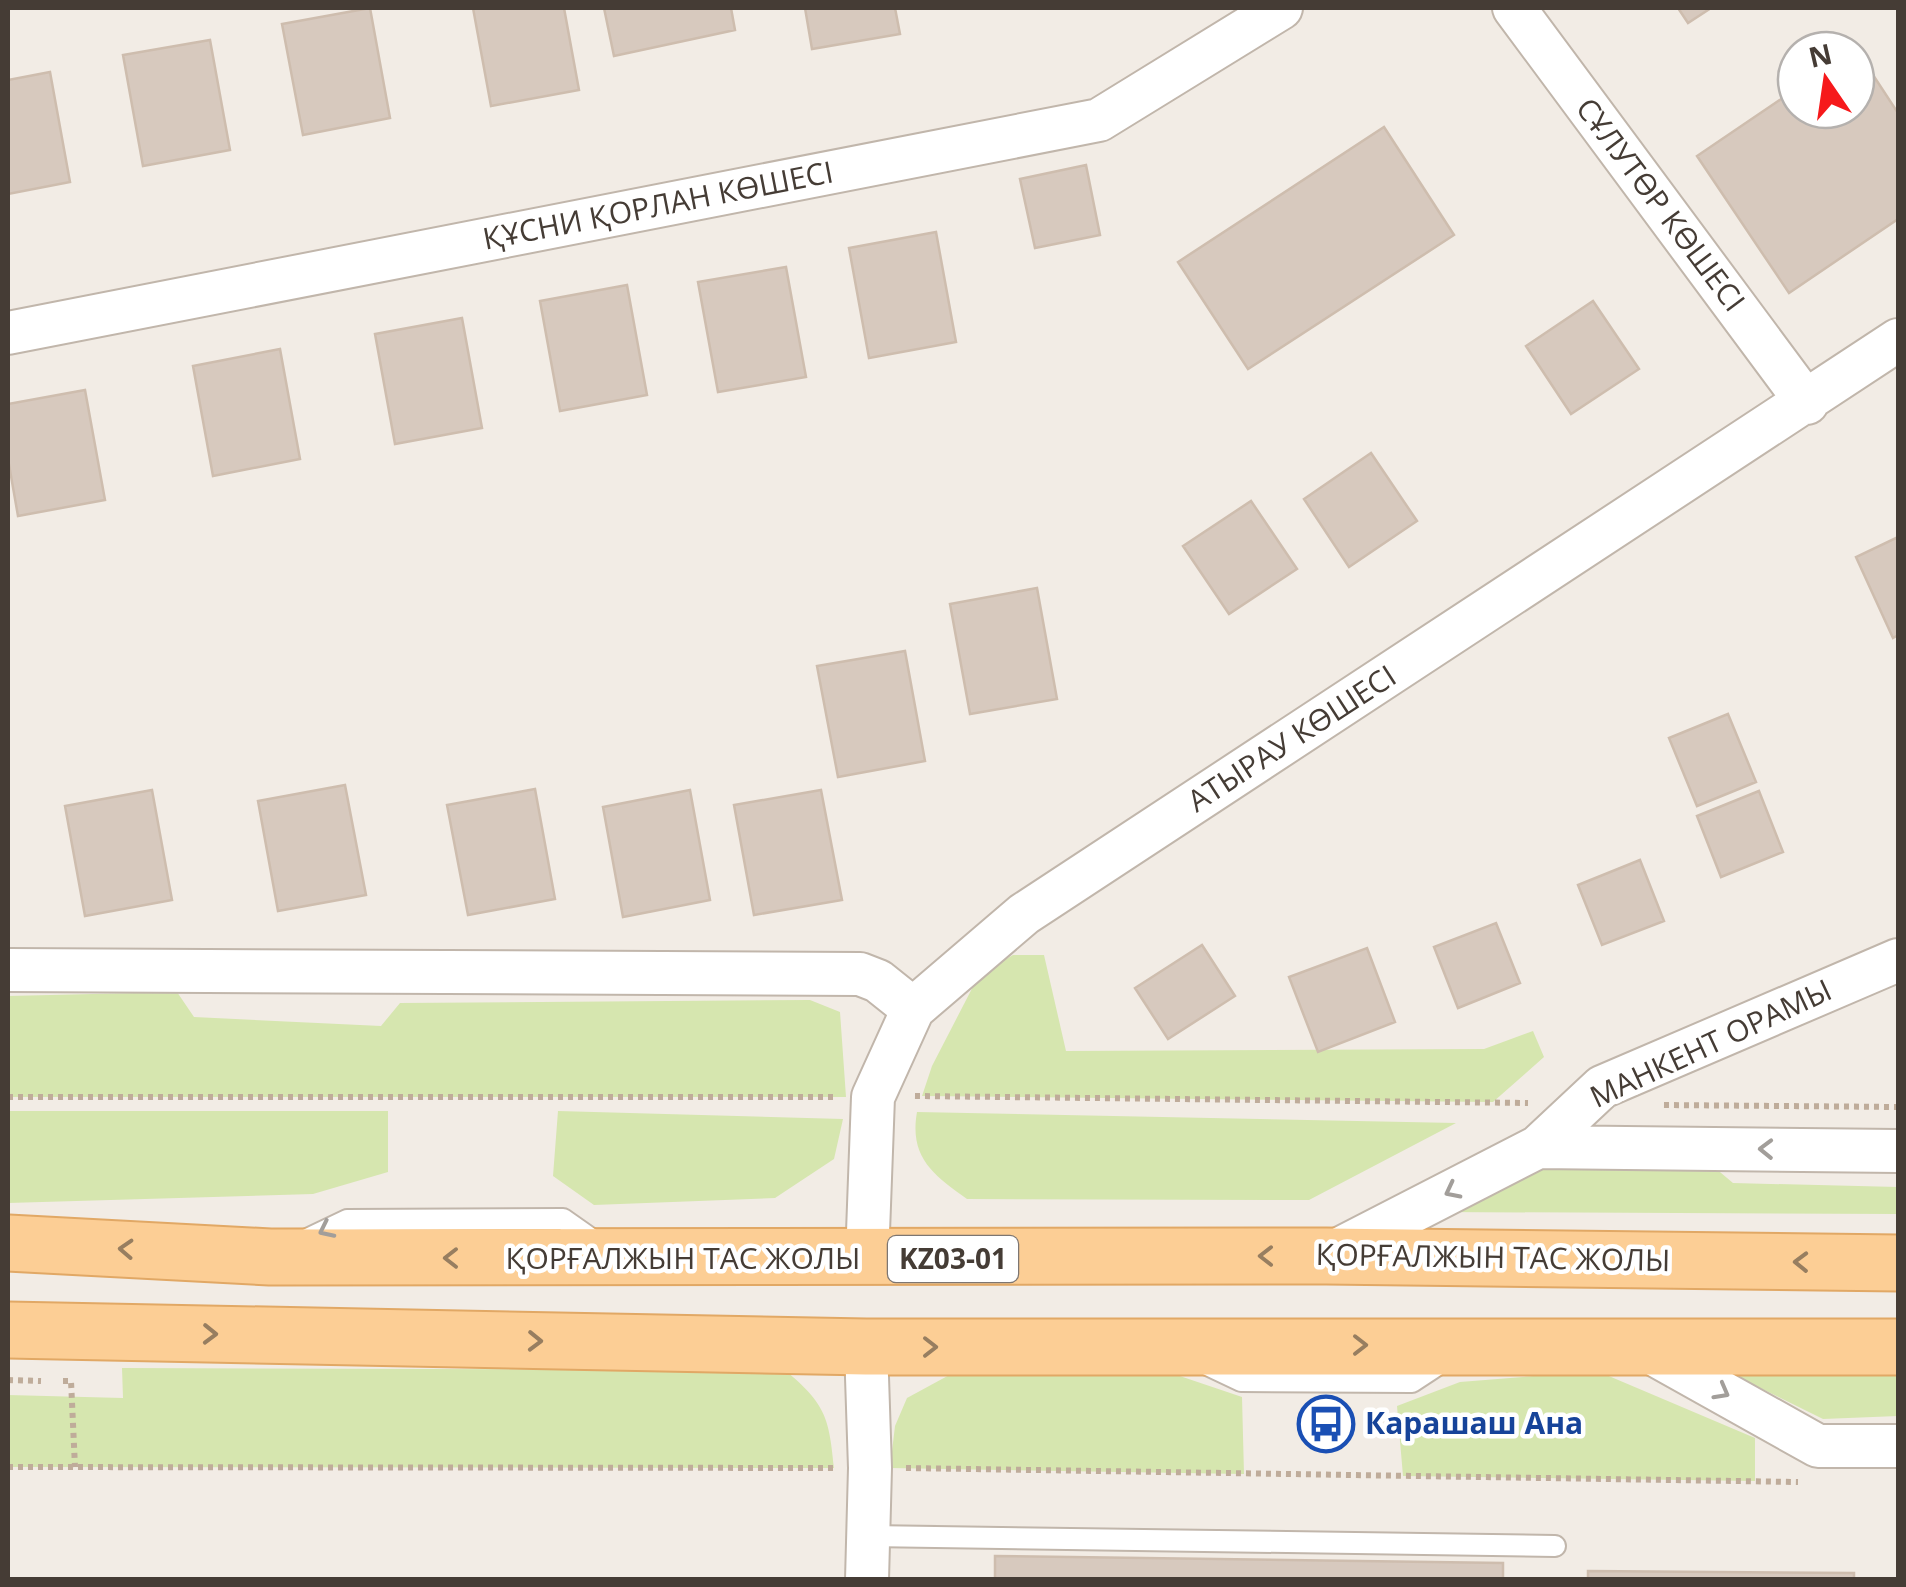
<svg xmlns="http://www.w3.org/2000/svg" width="1906" height="1587" viewBox="0 0 1906 1587" font-family="'Open Sans',sans-serif">
<style>
.green{fill:#d6e6af}
.building{fill:#d7c9be;stroke:#cebdae;stroke-width:2.5}
.lines{fill:none;stroke-linecap:round;stroke-linejoin:round}
.lane-casing{stroke:#c1b6ab;stroke-width:24}
.street-casing{stroke:#c1b6ab;stroke-width:46}
.primary-casing{stroke:#e1a865;stroke-width:59}
.path{stroke:#bfac9a;stroke-width:6;stroke-dasharray:5 5;stroke-linecap:butt}
.lane{stroke:#fff;stroke-width:20}
.street{stroke:#fff;stroke-width:42}
.primary{stroke:#fcce95;stroke-width:55}
.oneway{stroke:#a29e9a}
.oneway2{stroke:#977e60}
.labels{text-anchor:middle;stroke-width:9;stroke-linejoin:round;paint-order:stroke}
.shield{fill:#fff;stroke:#7d7672;stroke-width:2.5}
.shield-label{font-size:28px;font-weight:bold;fill:#453c35}
.street-label{font-size:30px;fill:#453c35;stroke:#fff}
.transit-label{font-size:30px;font-weight:bold;fill:#164399;stroke:#fff;text-anchor:start}
</style>
<rect width="100%" height="100%" fill="#f2ece5"/>
<!-- green -->
<path class="green" d="M1013,955H1044L1066,1051L1484,1049L1533,1031L1544,1057L1493,1102L922,1096L932,1066L979,975Z
M177,992L194,1017L381,1026L400,1003L810,1000L840,1012L846,1097H8V996Z
M8,1111H388V1172L313,1194L8,1203Z
M558,1111L843,1119L834,1159L775,1198L594,1205L553,1176Z
M917,1112L1456,1123L1309,1200L967,1199C933,1175 909,1157 917,1112Z
M1542,1162H1708L1733,1183L1898,1187V1214L1439,1212Z
M1708,1362L1898,1366V1416L1823,1419Z
M122,1368L785,1370C825,1404 829,1416 834,1468L8,1467V1395L123,1398Z
M1165,1371L1242,1397L1244,1474L890,1468L895,1426L907,1398L953,1373Z
M1597,1371L1755,1438V1481L1403,1476L1397,1406L1460,1382Z"/>
<!-- building -->
<path class="building" d="M370,8L390,118L303,135L282,24Z
M473,8H564L579,90L491,106Z
M604,8H731L735,30L614,56Z
M805,8H895L900,34L812,49Z
M1678,8H1711L1688,23Z
M210,40L230,150L143,166L123,55Z
M1856,49L1898,113V219L1789,293L1697,156L1796,89V110H1856Z
M50,72L70,182L8,194V80Z
M1384,127L1454,235L1248,369L1178,262Z
M1086,165L1100,235L1035,248L1020,179Z
M936,232L956,342L869,358L849,248Z
M786,267L806,377L718,392L698,282Z
M627,285L647,395L560,411L540,301Z
M1593,301L1639,369L1571,414L1526,346Z
M462,318L482,428L395,444L375,334Z
M280,349L300,459L213,476L193,366Z
M85,390L105,500L18,516L8,459V404Z
M1371,453L1417,521L1349,567L1304,499Z
M1251,501L1297,569L1229,614L1183,546Z
M1898,537V635L1893,638L1856,557Z
M1037,588L1057,699L970,714L950,604Z
M905,651L925,761L838,777L817,666Z
M1728,714L1756,782L1697,806L1669,738Z
M345,785L366,895L278,911L258,801Z
M535,789L555,899L468,915L447,805Z
M152,790L172,900L85,916L65,806Z
M690,790L710,900L623,917L603,807Z
M821,790L842,900L754,915L734,805Z
M1759,791L1783,852L1721,877L1697,816Z
M1640,860L1664,921L1602,945L1578,885Z
M1496,923L1520,983L1458,1008L1434,947Z
M1202,945L1235,996L1168,1039L1135,988Z
M1367,948L1395,1022L1318,1052L1289,977Z
M995,1556L1503,1563V1580H995Z
M1588,1571L1854,1573V1580H1588Z"/>
<g class="lines">
<!-- lane casing -->
<g class="lane-casing">
<path id="lane" d="M303,1241L347,1220L563,1219L600,1245
M1203,1363L1241,1381L1412,1382L1444,1361
M869,1536L1555,1546"/>
</g>
<!-- street casing -->
<g class="street-casing">
<path id="street" d="M1514,8L1807,403
M8,333L1099,120L1281,8
M8,970L860,974L878,981L913,1009
M1538,1147L1602,1087L1898,960
M1326,1256L1538,1147L1898,1151
M867,1259L873,1097L913,1009L1024,914L1898,340
M866,1347L870,1468L867,1580
M1641,1347L1818,1446H1898"/>
</g>
<!-- primary casing -->
<g class="primary-casing">
<path id="primary" d="M8,1243L270,1257L1326,1256L1898,1263
M8,1330L866,1347H1898"/>
</g>
<!-- path -->
<path class="path" d="M915,1096L1528,1103
M8,1097H836
M1664,1105L1898,1107
M8,1380L41,1381
M63,1381H71L75,1467
M8,1467L833,1468
M906,1468L1798,1482"/>
<!-- lane -->
<use href="#lane" class="lane"/>
<!-- street -->
<use href="#street" class="street"/>
<!-- primary -->
<use href="#primary" class="primary"/>
</g>
<!-- one-way arrows -->
<defs><path id="oneway-chevron" d="M-2-3.5L2.5 0L-2 3.5" fill="none" stroke-width="1.6" stroke-linecap="round" stroke-linejoin="round" transform="scale(2.5)"/></defs>
<g class="oneway">
<use href="#oneway-chevron" transform="translate(1766 1149) rotate(-179)"/>
<use href="#oneway-chevron" transform="translate(1452 1191) rotate(153)"/>
<use href="#oneway-chevron" transform="translate(326 1230) rotate(154)"/>
<use href="#oneway-chevron" transform="translate(1722 1392) rotate(29)"/>
</g>
<g class="oneway2">
<use href="#oneway-chevron" transform="translate(126 1249) rotate(-177)"/>
<use href="#oneway-chevron" transform="translate(1266 1256) rotate(180)"/>
<use href="#oneway-chevron" transform="translate(451 1258) rotate(-180)"/>
<use href="#oneway-chevron" transform="translate(1801 1262) rotate(-179)"/>
<use href="#oneway-chevron" transform="translate(210 1334) rotate(1)"/>
<use href="#oneway-chevron" transform="translate(535 1341) rotate(1)"/>
<use href="#oneway-chevron" transform="translate(1360 1345)"/>
<use href="#oneway-chevron" transform="translate(930 1347)"/>
</g>
<!-- icons -->
<defs>
<g id="bus-ring" transform="scale(2.875)"><circle r="9.5" fill="#fff" stroke="#1a4fb4" stroke-width="1.5"/><path d="M-5-6H5V4H4V6H2V4H-2V6H-4V4H-5ZM-3.5-4V0h7V-4ZM-3.5 1.2v1.5H-2V1.2ZM2 1.2v1.5H3.5V1.2Z" fill="#1a4fb4"/></g>
</defs>
<g fill-rule="evenodd">
<use href="#bus-ring" x="1326" y="1424"/>
</g>
<g class="labels">
<!-- shield labels -->
<rect class="shield" x="888" y="1236" width="130" height="46" rx="8"/>
<g class="shield-label">
<text x="953" y="1269">KZ03-01</text>
</g>
<!-- street labels -->
<g class="street-label">
<text transform="translate(1660 205) rotate(53)" y="10">СҰЛУТӨР КӨШЕСІ</text>
<text transform="translate(658 206) rotate(-11)" y="10">ҚҰСНИ ҚОРЛАН КӨШЕСІ</text>
<text transform="translate(1292 739) rotate(-33)" y="10">АТЫРАУ КӨШЕСІ</text>
<text transform="translate(1711 1044) rotate(-25)" y="10">МАНКЕНТ ОРАМЫ</text>
<text transform="translate(1493 1258) rotate(1)" y="10">ҚОРҒАЛЖЫН ТАС ЖОЛЫ</text>
<text x="683" y="1269">ҚОРҒАЛЖЫН ТАС ЖОЛЫ</text>
</g>
<!-- transit labels -->
<g class="transit-label">
<text x="1365" y="1434">Карашаш Ана</text>
</g>
</g>
<!-- border -->
<rect width="1906" height="1587" fill="none" stroke="#453c35" stroke-width="20"/>
<!-- north arrow -->
<g transform="translate(1826 80) rotate(347)"><circle r="48" fill="#ffffff" stroke="#b5b1ae" stroke-width="2.5"/>
<path d="M0-8L18 38L0 25L-18 38Z" fill="#f6191b"/>
<text y="-15" font-size="28" font-weight="bold" text-anchor="middle" fill="#453c35">N</text>
</g>
</svg>
